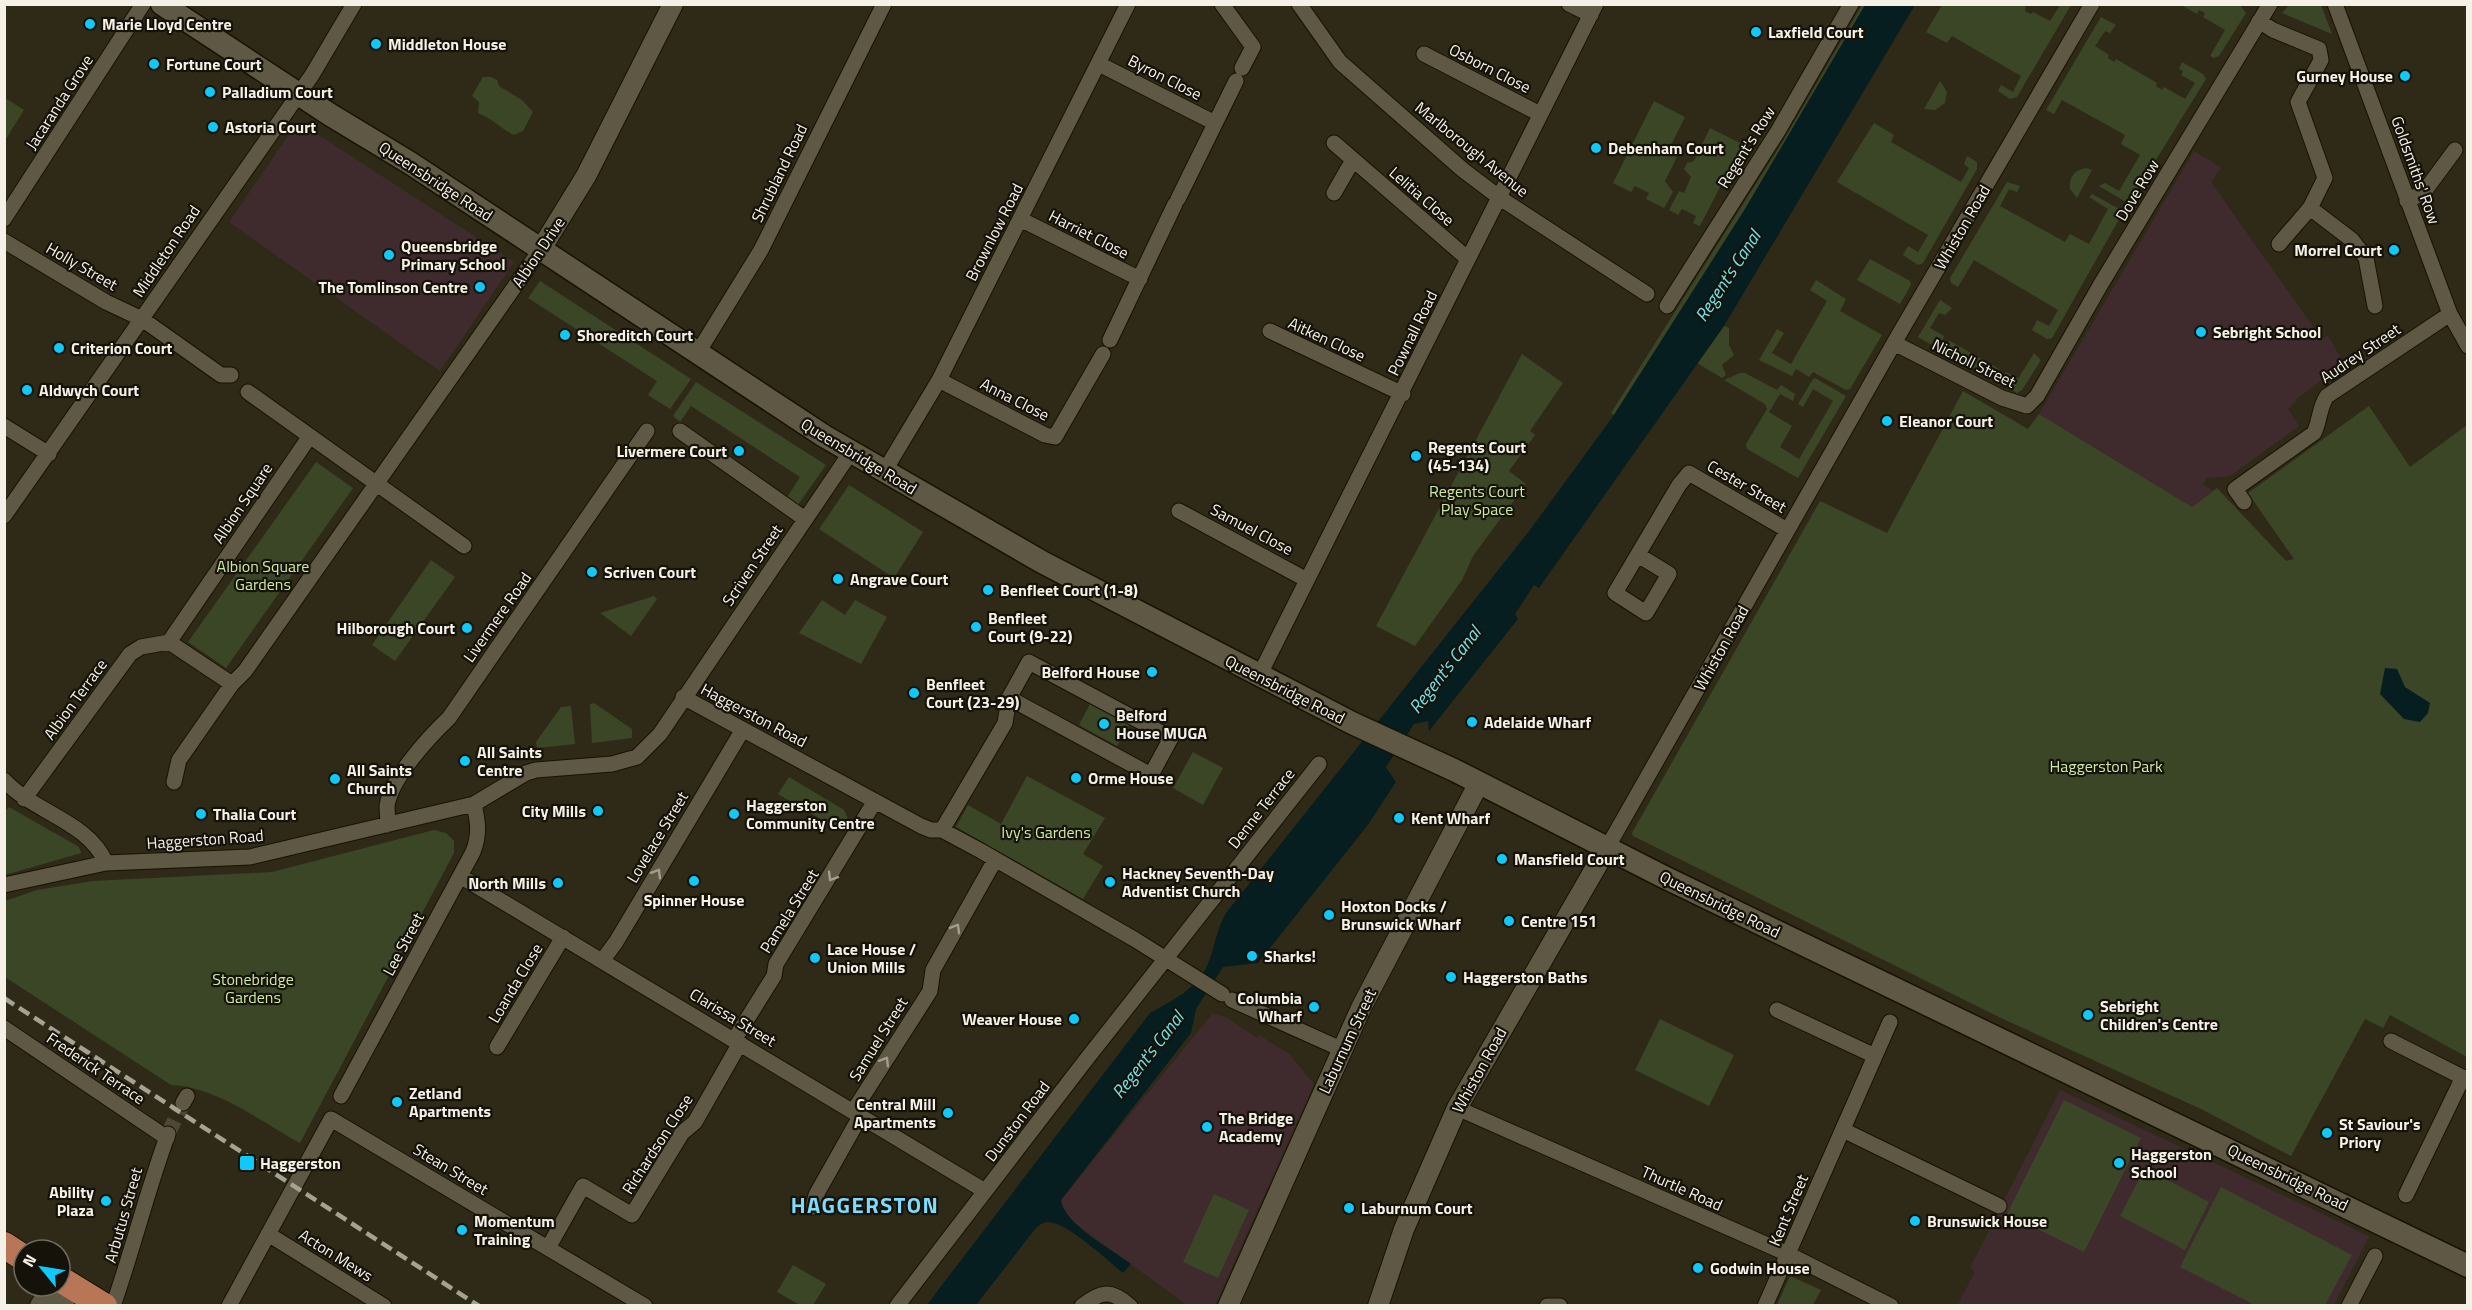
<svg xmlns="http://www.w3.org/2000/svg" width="2472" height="1310" viewBox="0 0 2472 1310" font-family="'Titillium Web',sans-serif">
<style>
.education{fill:#3f2b2e}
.green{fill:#3b4627}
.water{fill:#061e1f}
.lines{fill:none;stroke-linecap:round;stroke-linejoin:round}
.minor-tunnel{stroke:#4d4836;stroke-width:15;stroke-dasharray:15 8;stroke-linecap:butt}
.minor-casing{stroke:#171202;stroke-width:17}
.tertiary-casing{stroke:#171202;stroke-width:22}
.secondary-casing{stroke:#171202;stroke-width:25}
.trunk-casing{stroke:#171202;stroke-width:28}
.minor{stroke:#5f5844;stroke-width:15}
.tertiary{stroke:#5f5844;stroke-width:20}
.secondary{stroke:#5f5844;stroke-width:22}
.trunk{stroke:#b87657;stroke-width:26}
.rail{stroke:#a5a193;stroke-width:4.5;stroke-dasharray:12 6;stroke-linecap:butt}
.oneway{stroke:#a29d8d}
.poi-dot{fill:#0ecafa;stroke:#15120a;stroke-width:2}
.labels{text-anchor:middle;stroke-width:4.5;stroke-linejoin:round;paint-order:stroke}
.poi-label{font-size:16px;font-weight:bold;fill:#f5f1e6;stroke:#15120a;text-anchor:start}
.street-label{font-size:16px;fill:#f5f1e6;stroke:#15120a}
.park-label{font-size:16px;fill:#ccea9d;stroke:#15120a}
.water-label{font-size:18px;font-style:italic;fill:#70e3ec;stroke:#15120a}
.district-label{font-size:22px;font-weight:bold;letter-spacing:1.5px;fill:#7edbfc;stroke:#15120a}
</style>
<rect width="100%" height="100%" fill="#2f2a17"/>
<!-- education -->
<path class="education" d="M298,125L305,126L514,262L440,371L229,222L294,127Z
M2194,151L2221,167L2211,182L2321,338L2328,336L2344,363L2298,398L2288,409L2299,426L2230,476L2207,478L2203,484L2213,491L2192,507L2039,414Z
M1212,1014L1226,1017L1257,1038L1259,1035L1289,1054L1314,1084L1215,1305H1187L1073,1222L1063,1210L1061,1200Z
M2060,1090L2369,1236L2334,1305L1957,1306L1975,1272L1970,1268Z"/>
<!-- green -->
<path class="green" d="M1862,5H1865L1745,209L1614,415L1611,413L1783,141Z
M1942,5H2021L2026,7L2025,11L2031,14L2033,12L2050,21L2060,5H2071L2017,97L2010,99L1998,91L2001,85L2013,92L2021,76L1952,36L1947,43L1926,32Z
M2181,5H2240L2246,13L2219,56L2214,58L2210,56L2225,30L2203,17L2205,13L2199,10L2197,14Z
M2289,5H2321L2332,34L2282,13Z
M2101,17L2116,25L2110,33L2105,31L2095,46L2109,55L2108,58L2114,62L2116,59L2157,83L2156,86L2162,90L2164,87L2185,99L2195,83L2181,75L2183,71L2179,69L2182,62L2203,74L2206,79L2131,200L2126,202L2099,186L2105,183L2119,191L2140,155L2121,144L2125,135L2062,100L2054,114L2046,110Z
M483,77H491L497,80L499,86L522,100L533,112L523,131L514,135C501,129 492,118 478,113L479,102L472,96Z
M1940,81L1947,92L1945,103L1935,110L1924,109Z
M5,98L24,110L6,139L4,138Z
M1654,101L1685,117L1670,147L1677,157L1665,181L1673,192L1664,208L1646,199L1649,193L1635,186L1631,192L1613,183Z
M1874,123L1894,135L1891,142L1961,182L1969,168L1964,164L1967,156L1977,162V169L1923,263L1918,265L1903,255L1908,246L1918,252L1928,235L1837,182Z
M1710,128L1742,144L1700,226L1693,223L1696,216L1682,209L1678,215L1669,210L1679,191L1684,193L1691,177L1684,169L1687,163L1694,161Z
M2086,168L2092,170L2077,198L2070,189C2069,177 2074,170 2086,168Z
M2007,182L2020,186L2017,192L2009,189L2000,206L2065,242L2070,234L2089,244L2108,209L2089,197L2092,194L2121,210L2122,214L2052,338L2047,339L2032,330L2037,320L2049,326L2058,310L1974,260L1958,287L1951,283L1950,278Z
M1870,259L1910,281L1911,285L1900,304L1857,280Z
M1816,280L1846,299L1840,311L1882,335L1850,389L1846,390L1813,372L1809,377L1796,369L1792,376L1759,360L1777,329L1784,333L1772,353L1791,364L1827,301L1810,290Z
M540,281L691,379L670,409L648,395L657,381L528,298Z
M1940,300L1952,308L1945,315L1939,313L1930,328L1944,336L1943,340L1948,343L1950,341L1999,369L1998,372L2004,375L2006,372L2018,379L2034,353L2041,360L2022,390L2017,393L1918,337Z
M1724,326L1729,328V345L1734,355L1722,365L1726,375L1722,378L1697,363Z
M1522,354L1563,383L1530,431L1535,435L1509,471L1526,484L1473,556L1462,580L1415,646L1376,626Z
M1740,373H1745L1777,390L1781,385L1795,394L1793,401L1780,394L1769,412L1792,426L1780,447L1799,459L1833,401L1813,389L1803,407L1798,404L1813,379L1815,378L1846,396L1798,478L1747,449L1746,444L1767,409L1765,404L1724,380Z
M696,382L826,465L797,506L786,499L800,477L691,406L680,422L673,416Z
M1963,391L2028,429L2039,414L2192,507L2217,488L2286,561L2294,559L2248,493L2369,406L2410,467L2467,425V1057L2390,1015L2383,1028L2365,1019L2291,1156L2201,1109L2003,1019L1633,836L1632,833L1820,501L1887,533Z
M316,462L353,488L226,668L188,642Z
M849,485L923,532L894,578L819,529Z
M431,560L455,577L395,661L372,645Z
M654,596L657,599L631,636L600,613Z
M822,600L845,615L855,600L887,617L861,664L799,633Z
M1091,702L1130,724L1117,746L1079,725Z
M594,703L632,729V738L592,743L590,704Z
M571,706L575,744L537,748L536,742L561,707Z
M1193,752L1223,768L1203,805L1173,788Z
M1027,776L1105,818L1083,854L1103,866L1083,899L956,827L968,805L1001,824Z
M789,777L844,810L848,819L841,831L778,794Z
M9,807L79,847L81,853L5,875V811Z
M434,830L446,833L454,841V853L300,1143C260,1121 217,1087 171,1085L5,977V901L37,890L93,881L272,872Z
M1660,1019L1734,1055L1709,1106L1635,1070Z
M2064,1100L2141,1138L2084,1252L2007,1214Z
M2145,1168L2209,1202L2185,1250L2120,1216Z
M2221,1187L2352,1255L2325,1305H2255L2180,1267Z
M1214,1194L1249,1210L1218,1278L1183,1262Z
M793,1265L826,1284L813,1305H800L777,1292Z
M1790,1276L1821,1290L1813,1305H1777Z"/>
<!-- water -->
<path class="water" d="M1865,5H1915L1724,326L1539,588L1534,585L1515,614L1518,619L1429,731L1428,721L1414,724L1386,767L1396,782L1367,826L1258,963L1223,967L1196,1009L1191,1033L1061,1200C1064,1224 1111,1249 1131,1264L1123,1273C1108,1261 1065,1220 1047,1222C1040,1223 1036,1228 1032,1233L976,1305L926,1306L1150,1013C1171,1001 1197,989 1207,966C1215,948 1216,930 1226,913L1530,530L1614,415L1745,209Z
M2385,668L2397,669L2405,687L2430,703L2428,713L2420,722L2404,719L2380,694Z"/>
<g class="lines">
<!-- minor-tunnel -->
<path class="minor-tunnel" d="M168,1134L183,1103"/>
<!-- minor casing -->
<g class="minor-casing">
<path id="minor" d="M1222,4L1253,47L1242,68
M1299,4L1340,62L1463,170L1500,198L1647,294
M1569,4L1591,15
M2335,4L2450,314L2468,346
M2259,21L2273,30L2319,49L2321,60L2298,102L2325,178L2310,208L2279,244
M1424,54L1540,114
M1099,64L1215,123
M1334,143L1468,259
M1334,193L1353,160
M1178,199L1236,81
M2407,201L2424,192L2455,150
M2310,208L2352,240L2366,258L2375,306
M4,219L143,4
M1022,220L1140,279
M4,241L106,302L142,319L221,375H231
M1667,306L1778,131L1851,4
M1270,331L1403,394
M1110,340L1175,204
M1894,343L2002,398L2027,406L2037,396L2101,284L2270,4
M697,354L761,250L884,4
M939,380L1045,435L1055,437L1103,354
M248,392L464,546
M4,426L49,454
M680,431L805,519
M884,472L939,380L1128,4
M2244,502L2235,489L2314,433C2320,421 2319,407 2327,396L2450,314
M1179,511L1307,580
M4,516L312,75L354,4
M1638,555L1669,574L1646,613L1615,593L1679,485L1689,473L1787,530
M1259,676L1596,4
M232,684L169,642L310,436
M683,697L921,826L931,830H942L981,851L1134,939L1222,994
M4,780C34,813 88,821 106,863
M174,782L179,760L232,684L245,671L541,249
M24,799L130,654L141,647L169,642
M388,825C388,819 387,812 387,806C391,778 429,737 449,718L647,431
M942,830L1005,723L1009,698L1029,662L1171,738L1151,775L1009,698
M1607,848L1898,336L2092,4
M460,876L985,1191
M4,885L106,863L250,857L474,804L526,773L536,770L612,764L637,757L660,734L851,452
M602,961L616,942L742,731
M1232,1000L1341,1049
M1777,1010L1875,1056
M4,1028L167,1138
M734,1040L774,976L776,964L875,801
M2391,1041L2468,1080
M497,1047L563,937
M341,1096L473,852C480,834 478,822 474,804
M183,1103L187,1096
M1457,1108L1788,1254L1891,1306
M854,1110L930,991L933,970L995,860
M1843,1130L1999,1206
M2406,1195L2463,1077
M813,1207L816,1195L861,1115
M268,1234L384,1306
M548,1248L583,1186L632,1215L682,1133L695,1122L740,1043
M113,1306C133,1249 147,1191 168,1134
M229,1306L331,1119L645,1306
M897,1306L1085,1061L1319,764
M1082,1306C1101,1291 1111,1289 1130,1306
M1547,1306H1560
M1765,1306L1890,1022
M2349,1306L2375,1256"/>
</g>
<!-- tertiary casing -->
<g class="tertiary-casing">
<path id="tertiary" d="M541,249L586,176L673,4
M40,1306L52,1286
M60,1306L73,1287
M1228,1306L1361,1008L1479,783
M1378,1306L1404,1229L1457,1108L1607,848"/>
</g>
<!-- secondary casing -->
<g class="secondary-casing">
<path id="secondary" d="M162,4L329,114L410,163L824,436L1042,562L1352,723L1454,770L1662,876L2468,1266"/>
</g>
<!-- trunk casing -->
<g class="trunk-casing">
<path id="trunk" d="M4,1245L24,1258
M60,1279L104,1306"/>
</g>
<!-- minor -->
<use href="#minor" class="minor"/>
<!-- tertiary -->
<use href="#tertiary" class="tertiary"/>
<!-- secondary -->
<use href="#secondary" class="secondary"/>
<!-- trunk -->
<use href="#trunk" class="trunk"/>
<!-- rail -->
<path class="rail" d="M4,998L479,1306"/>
</g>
<!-- one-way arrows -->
<defs><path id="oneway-chevron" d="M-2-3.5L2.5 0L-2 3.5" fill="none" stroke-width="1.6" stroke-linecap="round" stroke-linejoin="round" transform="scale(1.5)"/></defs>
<g class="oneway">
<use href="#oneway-chevron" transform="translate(657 873) rotate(-59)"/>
<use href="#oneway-chevron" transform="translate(832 877) rotate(121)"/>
<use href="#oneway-chevron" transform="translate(956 928) rotate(-60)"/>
<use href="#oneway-chevron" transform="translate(885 1061) rotate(-58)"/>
</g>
<!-- markers -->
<g class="poi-dot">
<circle cx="90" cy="24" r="6"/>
<circle cx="1756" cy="32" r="6"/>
<circle cx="376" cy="44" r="6"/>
<circle cx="154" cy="64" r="6"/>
<circle cx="2405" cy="76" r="6"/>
<circle cx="210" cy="92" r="6"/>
<circle cx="213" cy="127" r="6"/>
<circle cx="1596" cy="148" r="6"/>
<circle cx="2394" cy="250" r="6"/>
<circle cx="389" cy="255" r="6"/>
<circle cx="480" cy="287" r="6"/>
<circle cx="2201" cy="332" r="6"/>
<circle cx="565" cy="335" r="6"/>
<circle cx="59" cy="348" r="6"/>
<circle cx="27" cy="390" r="6"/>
<circle cx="1887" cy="421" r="6"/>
<circle cx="739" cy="451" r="6"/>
<circle cx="1416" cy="456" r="6"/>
<circle cx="592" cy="572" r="6"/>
<circle cx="838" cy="579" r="6"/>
<circle cx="988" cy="590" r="6"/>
<circle cx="976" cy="627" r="6"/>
<circle cx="467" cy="628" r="6"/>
<circle cx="1152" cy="672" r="6"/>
<circle cx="914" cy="693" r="6"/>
<circle cx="1472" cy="722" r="6"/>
<circle cx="1104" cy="724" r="6"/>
<circle cx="465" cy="761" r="6"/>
<circle cx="1076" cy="778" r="6"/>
<circle cx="335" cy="779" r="6"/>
<circle cx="598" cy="811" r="6"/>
<circle cx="201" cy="814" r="6"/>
<circle cx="734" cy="814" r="6"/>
<circle cx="1399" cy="818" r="6"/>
<circle cx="1502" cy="859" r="6"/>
<circle cx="694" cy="881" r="6"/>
<circle cx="1110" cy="882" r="6"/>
<circle cx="558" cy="883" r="6"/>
<circle cx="1329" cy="915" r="6"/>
<circle cx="1509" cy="921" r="6"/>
<circle cx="1252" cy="956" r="6"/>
<circle cx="815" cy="958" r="6"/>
<circle cx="1451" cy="977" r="6"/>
<circle cx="1314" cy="1007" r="6"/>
<circle cx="2088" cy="1015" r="6"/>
<circle cx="1074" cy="1019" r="6"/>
<circle cx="397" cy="1102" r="6"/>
<circle cx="948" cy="1113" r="6"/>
<circle cx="1207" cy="1127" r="6"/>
<circle cx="2327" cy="1133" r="6"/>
<rect x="239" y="1155" width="16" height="16" rx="3"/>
<circle cx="2119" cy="1163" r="6"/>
<circle cx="106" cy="1201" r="6"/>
<circle cx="1349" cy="1208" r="6"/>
<circle cx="1915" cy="1221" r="6"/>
<circle cx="462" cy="1230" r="6"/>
<circle cx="1698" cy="1268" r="6"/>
</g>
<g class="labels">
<!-- poi labels -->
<g class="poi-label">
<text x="102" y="30">Marie Lloyd Centre</text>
<text x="1768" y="38">Laxfield Court</text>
<text x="388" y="50">Middleton House</text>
<text x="166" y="70">Fortune Court</text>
<text x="2393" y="82" text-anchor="end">Gurney House</text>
<text x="222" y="98">Palladium Court</text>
<text x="225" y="133">Astoria Court</text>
<text x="1608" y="154">Debenham Court</text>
<text x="401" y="252">Queensbridge<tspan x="401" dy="18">Primary School</tspan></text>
<text x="2382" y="256" text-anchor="end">Morrel Court</text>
<text x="468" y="293" text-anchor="end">The Tomlinson Centre</text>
<text x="2213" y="338">Sebright School</text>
<text x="577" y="341">Shoreditch Court</text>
<text x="71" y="354">Criterion Court</text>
<text x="39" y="396">Aldwych Court</text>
<text x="1899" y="427">Eleanor Court</text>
<text x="1428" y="453">Regents Court<tspan x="1428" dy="18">(45-134)</tspan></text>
<text x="727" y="457" text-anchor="end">Livermere Court</text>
<text x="604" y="578">Scriven Court</text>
<text x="850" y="585">Angrave Court</text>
<text x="1000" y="596">Benfleet Court (1-8)</text>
<text x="988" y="624">Benfleet<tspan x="988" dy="18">Court (9-22)</tspan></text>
<text x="455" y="634" text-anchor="end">Hilborough Court</text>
<text x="1140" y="678" text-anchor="end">Belford House</text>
<text x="926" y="690">Benfleet<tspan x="926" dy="18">Court (23-29)</tspan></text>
<text x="1116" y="721">Belford<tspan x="1116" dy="18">House MUGA</tspan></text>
<text x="1484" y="728">Adelaide Wharf</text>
<text x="477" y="758">All Saints<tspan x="477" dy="18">Centre</tspan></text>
<text x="347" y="776">All Saints<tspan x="347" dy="18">Church</tspan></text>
<text x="1088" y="784">Orme House</text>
<text x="746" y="811">Haggerston<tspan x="746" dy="18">Community Centre</tspan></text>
<text x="586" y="817" text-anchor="end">City Mills</text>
<text x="213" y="820">Thalia Court</text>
<text x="1411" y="824">Kent Wharf</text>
<text x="1514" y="865">Mansfield Court</text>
<text x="1122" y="879">Hackney Seventh-Day<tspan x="1122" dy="18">Adventist Church</tspan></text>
<text x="546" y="889" text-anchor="end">North Mills</text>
<text x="694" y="906" text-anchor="middle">Spinner House</text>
<text x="1341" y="912">Hoxton Docks /<tspan x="1341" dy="18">Brunswick Wharf</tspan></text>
<text x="1521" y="927">Centre 151</text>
<text x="827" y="955">Lace House /<tspan x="827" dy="18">Union Mills</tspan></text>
<text x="1264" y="962">Sharks!</text>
<text x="1463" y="983">Haggerston Baths</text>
<text x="1302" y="1004" text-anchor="end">Columbia<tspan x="1302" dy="18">Wharf</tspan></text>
<text x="2100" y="1012">Sebright<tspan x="2100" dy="18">Children's Centre</tspan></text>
<text x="1062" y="1025" text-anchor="end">Weaver House</text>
<text x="409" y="1099">Zetland<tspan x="409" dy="18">Apartments</tspan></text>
<text x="936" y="1110" text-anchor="end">Central Mill<tspan x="936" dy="18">Apartments</tspan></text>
<text x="1219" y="1124">The Bridge<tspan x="1219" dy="18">Academy</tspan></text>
<text x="2339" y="1130">St Saviour's<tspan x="2339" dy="18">Priory</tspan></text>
<text x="2131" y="1160">Haggerston<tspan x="2131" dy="18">School</tspan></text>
<text x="260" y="1169">Haggerston</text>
<text x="94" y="1198" text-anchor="end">Ability<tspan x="94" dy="18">Plaza</tspan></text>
<text x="1361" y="1214">Laburnum Court</text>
<text x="474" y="1227">Momentum<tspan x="474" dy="18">Training</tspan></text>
<text x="1927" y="1227">Brunswick House</text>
<text x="1710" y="1274">Godwin House</text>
</g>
<!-- street labels -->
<g class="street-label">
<text transform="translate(1490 68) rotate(27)" y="6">Osborn Close</text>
<text transform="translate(1165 77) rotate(27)" y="6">Byron Close</text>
<text transform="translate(59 102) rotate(-57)" y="6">Jacaranda Grove</text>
<text transform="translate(1746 147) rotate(-58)" y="6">Regent's Row</text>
<text transform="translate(1472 149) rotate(39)" y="6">Marlborough Avenue</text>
<text transform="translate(2416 170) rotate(70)" y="6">Goldsmiths' Row</text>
<text transform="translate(779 173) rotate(-64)" y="6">Shrubland Road</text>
<text transform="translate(436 181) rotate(33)" y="6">Queensbridge Road</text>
<text transform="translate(2137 190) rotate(-59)" y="6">Dove Row</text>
<text transform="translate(1422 196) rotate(41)" y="6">Lelitia Close</text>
<text transform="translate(1962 227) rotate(-60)" y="6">Whiston Road</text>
<text transform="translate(994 232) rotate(-63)" y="6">Brownlow Road</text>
<text transform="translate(1089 234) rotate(27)" y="6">Harriet Close</text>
<text transform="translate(166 251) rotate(-56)" y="6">Middleton Road</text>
<text transform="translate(538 252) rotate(-56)" y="6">Albion Drive</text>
<text transform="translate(82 266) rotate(30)" y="6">Holly Street</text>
<text transform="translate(1412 333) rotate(-64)" y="6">Pownall Road</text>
<text transform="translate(1327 339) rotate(25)" y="6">Aitken Close</text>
<text transform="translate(2360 353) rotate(-34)" y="6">Audrey Street</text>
<text transform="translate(1974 363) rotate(26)" y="6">Nicholl Street</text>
<text transform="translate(1015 399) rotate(27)" y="6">Anna Close</text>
<text transform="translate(859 456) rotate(31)" y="6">Queensbridge Road</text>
<text transform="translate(1747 486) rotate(30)" y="6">Cester Street</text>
<text transform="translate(242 503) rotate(-56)" y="6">Albion Square</text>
<text transform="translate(1252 529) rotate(28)" y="6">Samuel Close</text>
<text transform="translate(752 565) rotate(-56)" y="6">Scriven Street</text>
<text transform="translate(497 617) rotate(-55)" y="6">Livermere Road</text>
<text transform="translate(1721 648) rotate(-61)" y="6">Whiston Road</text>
<text transform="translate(1285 689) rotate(27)" y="6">Queensbridge Road</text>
<text transform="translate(75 699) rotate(-54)" y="6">Albion Terrace</text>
<text transform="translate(754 715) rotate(28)" y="6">Haggerston Road</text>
<text transform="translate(1261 808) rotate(-52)" y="6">Denne Terrace</text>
<text transform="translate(657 837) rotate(-59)" y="6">Lovelace Street</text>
<text transform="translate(205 839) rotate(-4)" y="6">Haggerston Road</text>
<text transform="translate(1720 904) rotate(26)" y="6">Queensbridge Road</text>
<text transform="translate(789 911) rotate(-58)" y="6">Pamela Street</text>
<text transform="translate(403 944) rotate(-62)" y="6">Lee Street</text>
<text transform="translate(515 983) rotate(-59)" y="6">Loanda Close</text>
<text transform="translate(733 1017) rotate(31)" y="6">Clarissa Street</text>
<text transform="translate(878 1039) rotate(-58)" y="6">Samuel Street</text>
<text transform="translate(1347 1041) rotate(-65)" y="6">Laburnum Street</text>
<text transform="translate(96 1068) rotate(34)" y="6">Frederick Terrace</text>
<text transform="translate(1479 1070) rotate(-61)" y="6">Whiston Road</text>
<text transform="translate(1017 1121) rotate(-53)" y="6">Dunston Road</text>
<text transform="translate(657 1144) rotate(-57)" y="6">Richardson Close</text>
<text transform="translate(451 1169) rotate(31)" y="6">Stean Street</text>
<text transform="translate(2288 1177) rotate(26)" y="6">Queensbridge Road</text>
<text transform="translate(1682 1188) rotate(24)" y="6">Thurtle Road</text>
<text transform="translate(1788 1210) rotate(-67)" y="6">Kent Street</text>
<text transform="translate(123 1215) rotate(-74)" y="6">Arbutus Street</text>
<text transform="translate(336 1255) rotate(32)" y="6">Acton Mews</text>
</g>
<!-- park labels -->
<g class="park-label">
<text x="1477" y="497">Regents Court<tspan x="1477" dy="18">Play Space</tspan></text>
<text x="263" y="572">Albion Square<tspan x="263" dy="18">Gardens</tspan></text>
<text x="2106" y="772">Haggerston Park</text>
<text x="1046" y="838">Ivy's Gardens</text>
<text x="253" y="985">Stonebridge<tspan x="253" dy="18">Gardens</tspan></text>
</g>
<!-- water labels -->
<g class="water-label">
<text transform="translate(1728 276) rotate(-57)" y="6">Regent's Canal</text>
<text transform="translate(1445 670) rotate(-52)" y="6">Regent's Canal</text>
<text transform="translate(1148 1055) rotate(-52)" y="6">Regent's Canal</text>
</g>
<!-- district labels -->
<g class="district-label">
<text x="865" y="1213">HAGGERSTON</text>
</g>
</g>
<!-- border -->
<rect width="2472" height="1310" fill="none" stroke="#f5f1e6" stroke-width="12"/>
<!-- north arrow -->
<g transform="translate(42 1268) rotate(300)"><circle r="28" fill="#15120a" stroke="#6f6b62" stroke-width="1.5"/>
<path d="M0-4.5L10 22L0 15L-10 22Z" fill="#0ecafa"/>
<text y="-9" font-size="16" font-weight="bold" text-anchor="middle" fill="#f5f1e6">N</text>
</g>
</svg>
